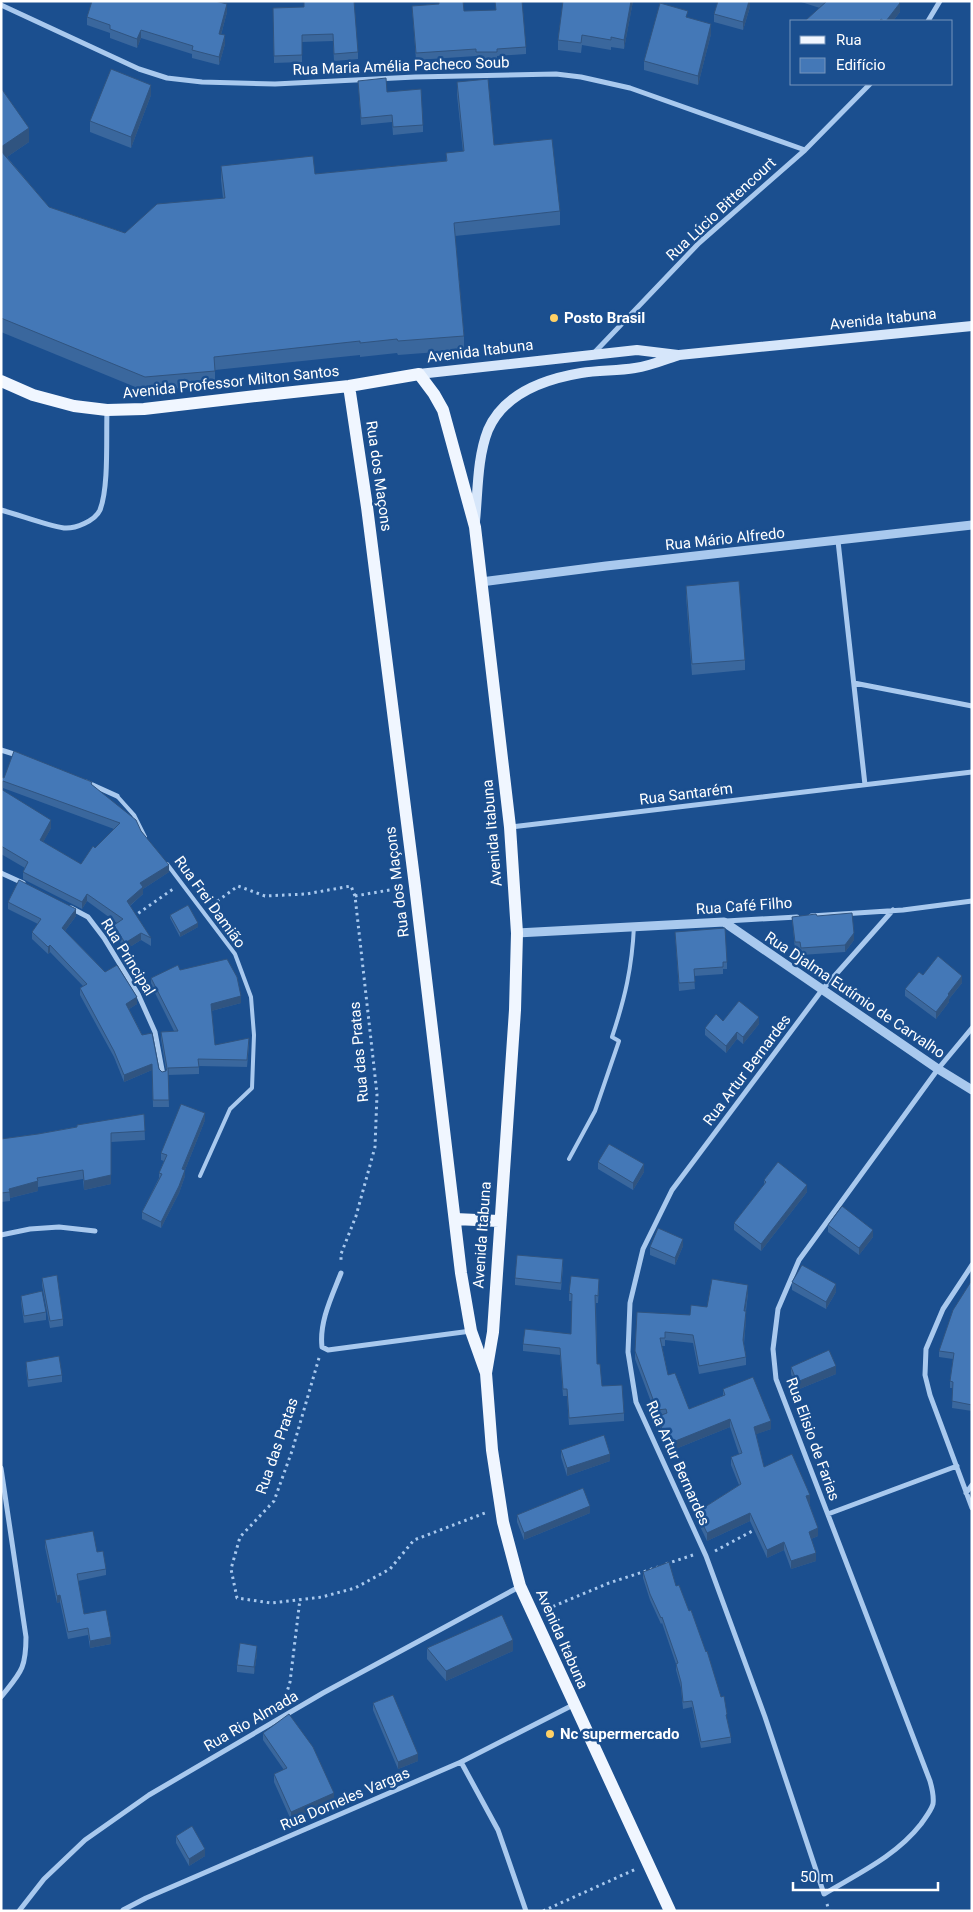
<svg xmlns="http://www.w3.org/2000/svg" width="973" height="1912" viewBox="0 0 973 1912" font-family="Roboto,sans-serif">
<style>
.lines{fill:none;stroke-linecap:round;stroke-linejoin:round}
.path{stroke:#a9c9ee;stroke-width:3;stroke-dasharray:2.5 4;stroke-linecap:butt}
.service{stroke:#a9c9ee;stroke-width:4}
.minor{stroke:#a9c9ee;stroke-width:5}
.tertiary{stroke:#a9c9ee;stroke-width:9}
.secondary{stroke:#d6e6fa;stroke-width:10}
.primary{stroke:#f0f6ff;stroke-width:12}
.wall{fill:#3a679d;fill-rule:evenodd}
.shaded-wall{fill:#305480}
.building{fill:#4478b7;stroke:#305480}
.poi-dot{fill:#ffd166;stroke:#1b4f8f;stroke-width:2}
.labels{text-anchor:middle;stroke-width:5;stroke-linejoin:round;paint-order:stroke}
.street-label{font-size:15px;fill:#fff;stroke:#1b4f8f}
.poi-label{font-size:15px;font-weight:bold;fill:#fff;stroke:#1b4f8f;text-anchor:start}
</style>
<rect width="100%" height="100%" fill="#1b4f8f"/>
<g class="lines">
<!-- path -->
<path class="path" d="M355,896L401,888
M212,905L238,886L265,896L306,894L351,886L355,896L377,1094L375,1147L356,1216L341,1254V1261
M133,917L173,889
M319,1358L292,1451L274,1501L240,1537L231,1569L237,1598L271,1603L322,1597L355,1588L390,1569L414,1540L485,1513
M715,1551L756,1529
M666,1564L693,1555
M547,1609L609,1583L658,1567
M284,1702L290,1682L300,1599
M827,1904L829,1911
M543,1911L636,1869"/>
<!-- service -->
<path class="service" d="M117,796L134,815L145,837
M167,864L235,954L251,997L254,1035L252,1088L230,1109L200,1176
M569,1159L595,1111L619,1041L612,1037C625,998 632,968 634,926"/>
<!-- minor -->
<path class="minor" d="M1,5L139,69L167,78L202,82L275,84L415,77L556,74L581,77L630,88L805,150
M928,21L940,1
M593,354L699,243L805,150L870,84
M1,510C20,515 45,525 64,528C75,529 95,521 100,510C109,487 106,437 107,411
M838,541L865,785
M854,683L972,706
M1,750L17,755
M86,782L117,796
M511,827L972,772
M1,873L23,883
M71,908L88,917L104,938L138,994L155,1032L163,1075
M893,910L822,990L672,1190L643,1249L630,1303L628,1352L636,1402L706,1556L765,1717L824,1894C859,1873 896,1856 921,1824C925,1818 931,1811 933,1804C934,1797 932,1788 930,1781L776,1379L773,1349L778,1309L799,1260L938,1069L972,1028
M811,916L903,910L972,901
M726,921L797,917
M1,1235L30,1229L59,1227L95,1231
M972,1265L943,1309L926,1349L925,1375L930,1395L972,1508
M341,1273C332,1296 319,1322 322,1347L328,1350L471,1331
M1,1468L26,1637C26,1670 20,1673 1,1697
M966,1493L972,1485
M828,1514L957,1466
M461,1762L498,1830L526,1911
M123,1910L146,1898L461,1762L573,1705
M19,1911L44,1879L85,1840L149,1795L323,1693L519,1587"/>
<!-- tertiary -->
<path class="tertiary" d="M481,582L606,566L972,525
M517,933L724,922L938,1069L972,1090"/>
<!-- secondary -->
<path class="secondary" d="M419,374L637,350L678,355
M475,521C478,492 477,458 488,430C504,393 545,379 581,373C599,370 617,371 635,368C650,366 664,360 679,355L972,326"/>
<!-- primary -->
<path class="primary" d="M1,381L33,395L74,406L107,410L144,409L256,396L349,386L419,374L434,394L443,410L475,527L510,827L517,933L515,1010L493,1332L486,1373L492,1450L503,1522L520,1586L670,1911
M349,386L367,507L415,886L461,1273L471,1331L486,1373
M455,1219L499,1221"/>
</g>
<!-- wall -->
<path class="wall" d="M439,1H463L464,11L526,47V54L497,56V59H476V56L416,60L412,6L439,4Z
M563,1H633L624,49L611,47V50L582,45L581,53L558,50V40Z
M750,1V7L743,30L714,22V14Z
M798,1H898L900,12L893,21H806L820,8Z
M304,7L358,52V59L334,61L333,41L302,42V62L274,63L273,8Z
M227,12L221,35L225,44L219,65L192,58V54L141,38L137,48L110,38V33L87,25V17Z
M688,18L711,34L698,85L644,70V61Z
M358,81L387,92L423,125V132L393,135L392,122L361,125Z
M457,82L494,145L560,211V225L455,236L464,336V350L398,355L397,353L360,357V355L215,370V385L145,391L1,332V88L29,142L7,157L49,207L125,233L223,198L221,180V166L315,174L446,161V153L463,152L457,95Z
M151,95L131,148L90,132V121Z
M686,586L745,660V670L692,675L686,596Z
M1,777L92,785L141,831L169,872L143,889V894L130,906L151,938V946L141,940L125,950L114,932V925L117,923L87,901L82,909L23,879V872L25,868L1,854ZM3,788L114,829L95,848L81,864L43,842L51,828L2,790Z
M8,902L76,916L65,931L137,1004L129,1009L159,1069L162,1072L166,1071V1070L161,1039V1032L174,1031L151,985V978L180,970L241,1003L211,1011L215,1045L249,1044L247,1067L199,1066V1074L168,1075L169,1107H153L152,1070L124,1082L114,1057L80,995V988L83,986L50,952L48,954L32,939V932L38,924L8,909Z
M170,915L198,927L180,937L170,918Z
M817,916L854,940L845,952L801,955L800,949L795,950L792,917Z
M675,932L727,962V969H723V974L694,976L695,989L679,991Z
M923,975L962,983L949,999V1002L936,1019L905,996V989Z
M723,1021L759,1024L743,1044L737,1039L726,1053L705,1035V1028Z
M144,1114L145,1140L111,1142V1184L84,1190L83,1179L38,1187V1191L10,1198V1201L1,1202V1139L38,1134Z
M205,1120L185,1170V1176L179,1193L161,1228L142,1219V1212L159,1178V1173L164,1161L161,1160V1153Z
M598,1162L644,1172L633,1190L598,1169Z
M764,1180L807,1192L761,1251L734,1230V1223L764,1185Z
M828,1225L873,1237L859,1255L828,1232Z
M683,1246L675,1265L650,1255V1247Z
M563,1267L561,1290L515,1285V1278Z
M42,1278L63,1319V1326L50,1328L42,1285Z
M972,1280V1411L952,1408L953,1388H950V1381L953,1359L939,1357V1351Z
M792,1282L836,1292L826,1309L792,1290Z
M599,1286L598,1303H596L597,1364L602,1386L624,1413V1421L569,1425L567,1396H563L560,1355L523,1351V1344L571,1334L572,1301H569V1293Z
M748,1293L746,1311V1319L744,1344L746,1357V1365L699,1374L693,1343L665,1340V1346H662L668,1375L689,1409L723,1396V1389L771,1429L756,1434L764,1467L810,1503L809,1504L818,1536L811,1539L816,1561L791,1569L784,1550L767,1558L750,1521L707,1541L697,1520V1512L739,1485L731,1465V1457L739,1454L730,1427L668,1452L661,1434V1429L659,1424V1418H657L635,1359V1351L690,1315L707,1307Z
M21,1296L46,1312V1320L24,1323L21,1303Z
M26,1362L62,1375V1382L28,1387L26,1369Z
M791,1367L836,1374L797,1390L791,1374Z
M561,1450L610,1461L567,1476L561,1457Z
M590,1513L524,1540L517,1522V1515Z
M45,1540L97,1552L106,1569V1575L78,1581L84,1614L111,1644L90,1648L88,1635L68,1639L60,1602L57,1603L45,1547Z
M643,1572L676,1586L727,1721L731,1737V1743L701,1748L692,1707L683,1709L681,1688L676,1670V1664L662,1623L661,1624L650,1600L643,1578Z
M427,1648L513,1651L446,1681L427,1659Z
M257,1653L254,1674L237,1672V1665Z
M373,1703L418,1761L398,1769L373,1710Z
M263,1733L334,1800L291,1820L274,1782V1774L284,1770L263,1740Z
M176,1836L205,1856L189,1866L176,1843Z"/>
<!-- shaded-wall -->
<path class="shaded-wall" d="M631,1H633L624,49V40Z
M749,1H750V7L743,30V22Z
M900,3V12L893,21H886Z
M227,4V12L219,42V34Z
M711,24V34L698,85V76Z
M141,30V38L137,48V39Z
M225,35V44L219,65V57Z
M151,85V95L131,148V137Z
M29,128V142L1,161V147Z
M3,781V788L1,791V784Z
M51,820V828L40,848V840Z
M169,865V872L143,889V894L127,908V901L140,883Z
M87,894V901L82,909V902Z
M76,909V916L62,935V928Z
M198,923V927L180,937V933Z
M141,933V940L125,950V943Z
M854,933V940L845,952V945Z
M50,945V952L48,954V947Z
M962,976V983L949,999V1002L936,1019V1012L948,994Z
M241,996V1003L211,1011V1004Z
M137,997V1004L126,1011V1004Z
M759,1017V1024L743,1044V1037Z
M737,1032V1039L726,1053V1046Z
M152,1064V1070L124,1082V1075Z
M205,1113V1120L185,1170V1176L179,1193L161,1228V1222Z
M644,1164V1172L633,1190V1183Z
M111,1175V1184L84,1190V1181Z
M38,1181V1191L10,1198L9,1189Z
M807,1185V1192L761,1251V1244Z
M873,1230V1237L859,1255V1248Z
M683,1239V1246L675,1265V1258Z
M836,1284V1292L826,1309V1302Z
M748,1285V1293L744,1319V1311Z
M746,1311V1319L743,1348V1340Z
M836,1366V1374L797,1390V1382Z
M730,1419V1427L668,1452V1444Z
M771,1421V1429L754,1435V1427Z
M610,1454V1461L567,1476V1468Z
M810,1495V1503L806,1504V1496Z
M590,1506V1513L524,1540V1533Z
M750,1513V1521L707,1541V1533Z
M818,1528V1536L809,1540V1532Z
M784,1542V1550L767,1558V1550Z
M816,1553V1561L791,1569V1561Z
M60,1595V1602L57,1603V1596Z
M111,1637V1644L90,1648V1641Z
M513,1640V1651L446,1681V1671Z
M257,1646V1653L254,1674V1667Z
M418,1754V1761L398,1769V1762Z
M334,1793V1800L291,1820V1812Z
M205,1849V1856L189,1866V1859Z"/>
<!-- building -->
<path class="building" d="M92,1H215L227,4L219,34L225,35L219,57L192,50L193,46L141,30L137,39L110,29V25L87,17Z
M304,1H354L358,52L334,54L333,34L302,35V55L274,56L273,8L304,7Z
M439,1H463L464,11L496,10L495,1H522L526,47L497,49V52H476V49L416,53L412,6L439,4Z
M563,1H631L624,40L611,37V40L582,35L581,43L558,40Z
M718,1H749L743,22L714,14Z
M827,1H898L900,3L886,21H884L881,19L879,21H807L806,20Z
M660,3L688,11L686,17L711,24L698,76L644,61Z
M111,69L151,85L131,137L90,121Z
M386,78L387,92L421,89L423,125L393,127L392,115L361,118L358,81Z
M488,79L494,145L552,139L560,211L454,223L464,336L398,341L397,339L360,343V341L214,357L215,371L145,377L1,318V151L49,207L125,233L157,204L225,198L221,166L313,156L315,174L447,161L446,153L464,151L457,82Z
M1,88L29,128L1,147Z
M739,581L745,660L692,664L686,586Z
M14,751L92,782L91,784L136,820L141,831L169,865L140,883L143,887L127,901L151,938L141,933L125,943L114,925L123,919L87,894L82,902L23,872L28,862L1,846V789L51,820L40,840L81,864L93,846L95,848L120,823L3,781L1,784V777L4,778Z
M19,880L76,909L62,928L105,972L117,965L137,997L126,1004L142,1035L152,1033L159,1069L162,1072L166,1071L167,1068L161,1032L178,1031L151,978L178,965L180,970L227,959L237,977L241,996L211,1004L215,1045L249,1038L247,1060L198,1059L199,1067L168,1068L169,1100H153L152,1064L124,1075L114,1051L80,988L87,984L50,945L48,947L32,932L41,919L8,902Z
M188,905L198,923L180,933L170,915Z
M852,913L854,933L845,945L801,948L800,942H795L792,917L816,914L817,916Z
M725,928L727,962H723V967L694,969L695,982L679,983L675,932Z
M938,956L962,976L948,994L949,995L936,1012L905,989L919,972L923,975Z
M739,1001L759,1017L743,1037L737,1032L726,1046L705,1028L716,1014L723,1021Z
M181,1104L205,1113L182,1169L185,1170L179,1186L161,1222L142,1212L162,1174L159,1173L167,1155L161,1153Z
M144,1114L145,1131L111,1133V1175L84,1181L83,1170L37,1178L38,1181L9,1189L10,1192L1,1193V1139L38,1134L77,1127V1125Z
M609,1144L644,1164L633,1183L598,1162Z
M778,1162L807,1185L761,1244L734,1223L766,1182L764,1180Z
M842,1206L873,1230L859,1248L828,1225Z
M658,1228L683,1239L675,1258L650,1247Z
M517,1255L563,1259L561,1283L515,1278Z
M802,1265L836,1284L826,1302L792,1282Z
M57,1275L63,1319L50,1321L42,1278Z
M571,1276L599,1279L598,1296L595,1295L597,1364H600L602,1386L622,1385L624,1413L569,1418L567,1389H563L560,1348L523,1344L525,1329L571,1334L572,1294L569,1293Z
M712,1279L748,1285L744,1311H746L743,1340L746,1357L699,1366L693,1335L665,1332V1338H660L668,1375L675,1373L689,1409L725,1395L723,1389L753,1377L771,1421L754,1427L764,1467L792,1454L810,1495L806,1496L818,1528L809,1532L816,1553L791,1561L784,1542L767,1550L750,1513L707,1533L697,1512L741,1484L731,1457L742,1453L730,1419L668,1444L661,1426H663L659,1416L667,1413L666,1409L657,1410L635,1351L637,1312L690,1315L691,1305L707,1307Z
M972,1280V1405L952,1401L953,1382L950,1381L954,1353L939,1351L953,1310Z
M42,1291L46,1312L24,1316L21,1296Z
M829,1350L836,1366L797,1382L791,1367Z
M59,1356L62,1375L28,1380L26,1362Z
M604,1435L610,1454L567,1468L561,1450Z
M583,1488L590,1506L524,1533L517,1515Z
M93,1531L97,1552L103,1551L106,1569L77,1574L84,1614L106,1610L111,1637L90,1641L88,1628L68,1632L60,1595L57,1596L45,1540Z
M669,1562L676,1586L679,1585L689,1611L691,1610L706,1652L707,1651L721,1697L724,1696L727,1714L726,1715L731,1737L701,1742L692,1701L683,1702L681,1682L676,1664L678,1663L662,1617L661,1618L650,1594L643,1572Z
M502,1615L513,1640L446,1671L427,1648Z
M240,1643L257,1646L254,1667L237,1665Z
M393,1695L418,1754L398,1762L373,1703Z
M289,1714L313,1747L334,1793L291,1812L274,1774L287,1768L263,1733Z
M192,1826L205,1849L189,1859L176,1836Z"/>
<!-- markers -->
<g class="poi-dot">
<circle cx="554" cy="318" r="5"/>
<circle cx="550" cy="1734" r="5"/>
</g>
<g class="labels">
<!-- street labels -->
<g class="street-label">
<text transform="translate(401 66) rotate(-2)" y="5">Rua Maria Amélia Pacheco Soub</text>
<text transform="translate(721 209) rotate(-43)" y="5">Rua Lúcio Bittencourt</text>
<text transform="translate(883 319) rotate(-6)" y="5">Avenida Itabuna</text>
<text transform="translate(480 351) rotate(-7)" y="5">Avenida Itabuna</text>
<text transform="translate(231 382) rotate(-6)" y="5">Avenida Professor Milton Santos</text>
<text transform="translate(379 476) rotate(82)" y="5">Rua dos Maçons</text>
<text transform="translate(725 539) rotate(-6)" y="5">Rua Mário Alfredo</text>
<text transform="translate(686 794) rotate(-7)" y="5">Rua Santarém</text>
<text transform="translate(492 833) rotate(-95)" y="5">Avenida Itabuna</text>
<text transform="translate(397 882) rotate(-97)" y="5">Rua dos Maçons</text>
<text transform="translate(210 902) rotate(54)" y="5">Rua Frei Damião</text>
<text transform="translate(744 906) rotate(-4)" y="5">Rua Café Filho</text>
<text transform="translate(128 957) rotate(58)" y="5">Rua Principal</text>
<text transform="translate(855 995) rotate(34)" y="5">Rua Djalma Eutímio de Carvalho</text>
<text transform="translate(359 1052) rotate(-95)" y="5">Rua das Pratas</text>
<text transform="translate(747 1070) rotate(-53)" y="5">Rua Artur Bernardes</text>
<text transform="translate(482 1235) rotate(-86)" y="5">Avenida Itabuna</text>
<text transform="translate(813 1439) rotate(70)" y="5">Rua Elisio de Farias</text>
<text transform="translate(277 1446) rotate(-71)" y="5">Rua das Pratas</text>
<text transform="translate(678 1463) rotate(66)" y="5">Rua Artur Bernardes</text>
<text transform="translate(562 1639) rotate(66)" y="5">Avenida Itabuna</text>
<text transform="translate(251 1721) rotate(-30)" y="5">Rua Rio Almada</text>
<text transform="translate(345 1799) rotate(-23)" y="5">Rua Dorneles Vargas</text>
</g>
<!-- poi labels -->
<g class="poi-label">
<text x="564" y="323">Posto Brasil</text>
<text x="560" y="1739">Nc supermercado</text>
</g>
</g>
<!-- border -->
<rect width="973" height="1912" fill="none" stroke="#ffffff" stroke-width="5"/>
<!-- legend -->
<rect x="790" y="20" width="162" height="65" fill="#1b4f8f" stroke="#7695bc"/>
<rect x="800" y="36" width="25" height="8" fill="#f0f6ff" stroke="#7695bc"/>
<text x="836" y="45" font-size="15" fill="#ffffff">Rua</text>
<rect x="800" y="58" width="25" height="15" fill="#4478b7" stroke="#7695bc"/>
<text x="836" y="70" font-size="15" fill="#ffffff">Edifício</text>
<!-- scale -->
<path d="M793 1882v8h145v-8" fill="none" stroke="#ffffff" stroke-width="2.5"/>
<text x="800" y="1882" font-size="15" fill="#ffffff" stroke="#1b4f8f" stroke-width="4" paint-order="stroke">50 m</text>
</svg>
